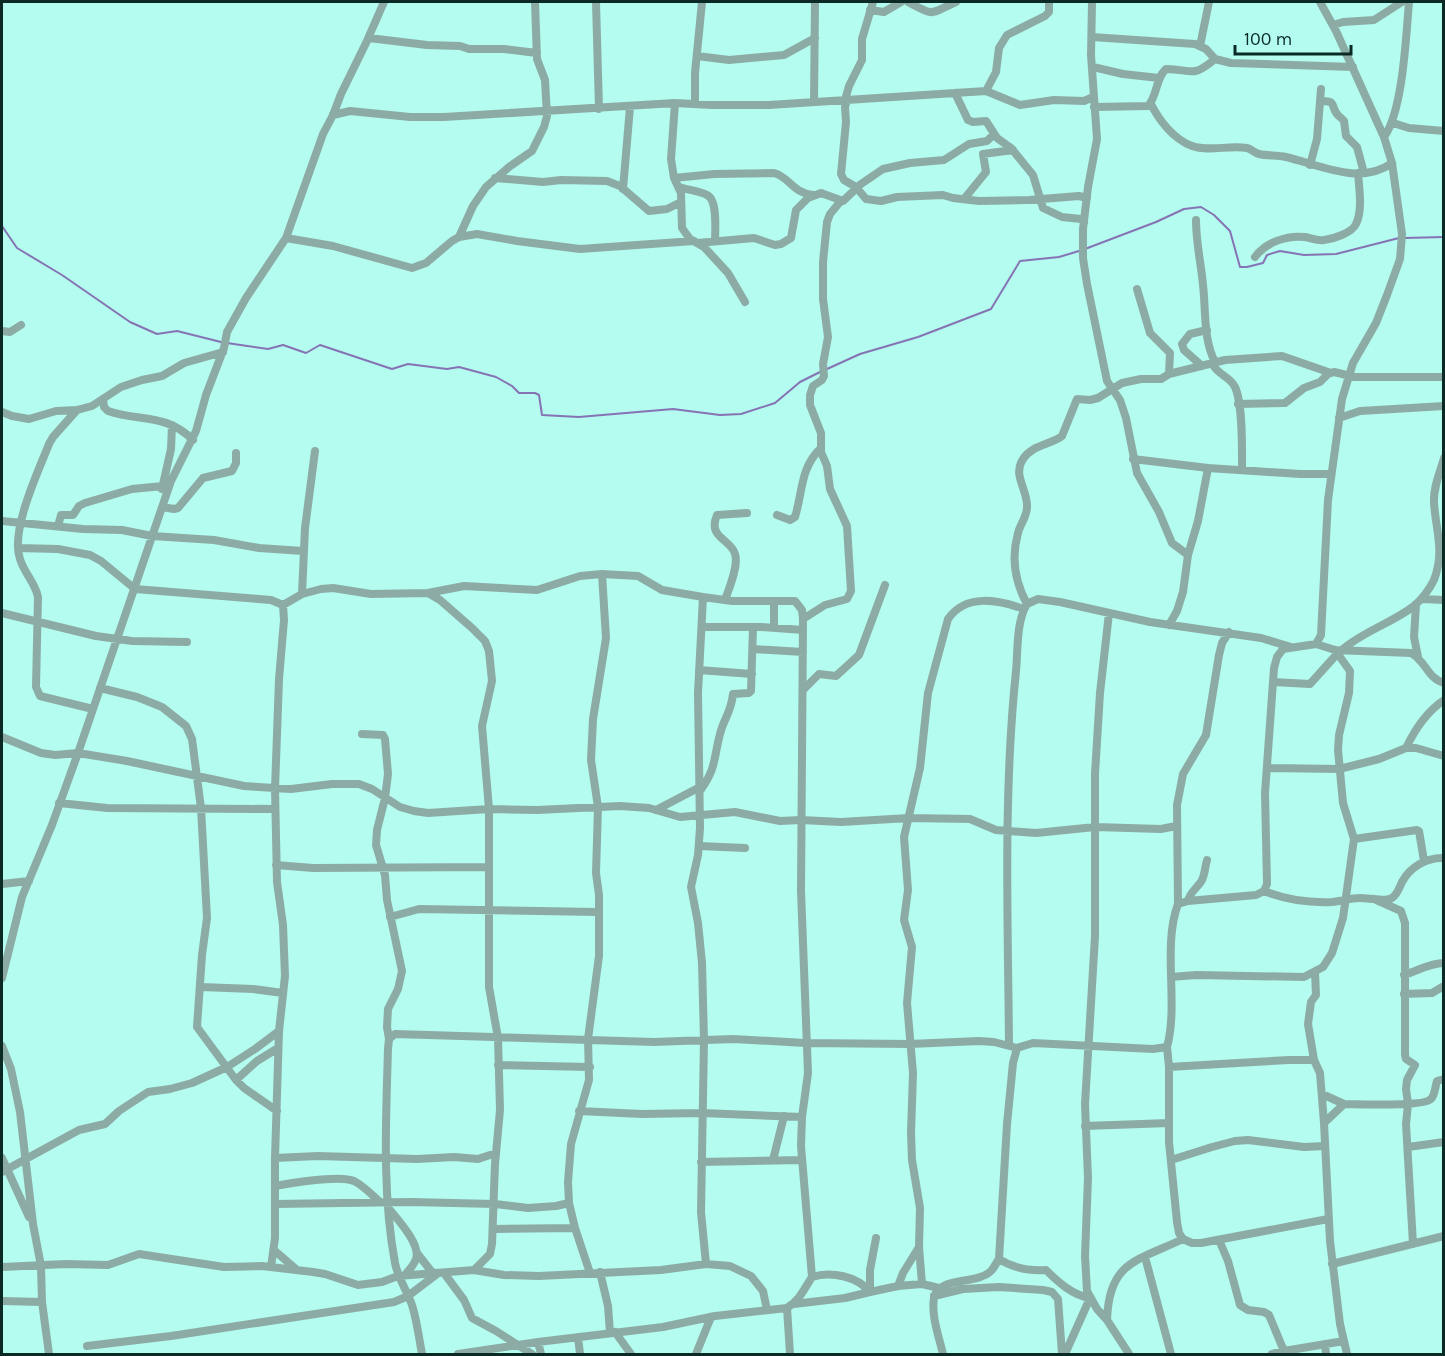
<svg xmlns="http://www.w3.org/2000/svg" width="1445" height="1356" viewBox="0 0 1445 1356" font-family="Karla,sans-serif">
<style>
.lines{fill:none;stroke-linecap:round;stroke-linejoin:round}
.stream{stroke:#8673b4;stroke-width:2}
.minor{stroke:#8daba5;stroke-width:8}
</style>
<rect width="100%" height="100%" fill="#b3fcef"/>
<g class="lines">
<!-- stream -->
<path class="stream" d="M2,226L17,248L62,275L130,322L157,334L177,331L221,342
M1404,238L1444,237
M1085,249L1156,222L1184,209L1201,207L1214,215L1230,231L1240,267H1247L1263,263L1267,255L1280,251L1304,255L1336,254L1399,238
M227,343L268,349L283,345L306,353L320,345L392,369L408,364L447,369L459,367L496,377L512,386L519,393H535L539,395L542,415L579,417L673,409L720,415L741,414L775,403L800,382L822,371
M827,369L860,354L918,337L991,309L1020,261L1059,257L1079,251"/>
<!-- minor -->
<path class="minor" d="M596,2L599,109
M908,2C936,17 929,14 956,2
M1092,2L1091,55L1097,139L1088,187L1083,229V258L1087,284L1107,381L1120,400L1126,418L1137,473L1159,512L1172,543L1188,555
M870,10L884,12L901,2
M1333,25L1343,22L1374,20L1402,2
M1092,37L1195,44L1206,49L1215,59L1231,63L1353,67
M369,38L427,45L460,46L469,49H504L537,53
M1200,46L1209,2
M697,56L729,60L784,55L815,38
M1093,67L1123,74L1159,78
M986,91L996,72L999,48L1007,35L1045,16L1049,12V2
M955,93L968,120L973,122L986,121L997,138L1011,148L1033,175L1043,208L1062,217L1081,219L1084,222
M845,100L849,86L862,60V39L873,2
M847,100L845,107L846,122L841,174L844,180L856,187L866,199L881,201L897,197L943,195L953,198L979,201L1029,200L1079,196L1087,198
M1321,101C1337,101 1330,105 1337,114C1339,117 1342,118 1344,121L1346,136L1357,147L1364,173
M814,102L815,2
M675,103L671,159L674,178L681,193L682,228L690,239L704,247L728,273L745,302
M695,104V73L702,2
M1151,104C1159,120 1173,139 1192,146C1209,152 1229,145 1247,148C1252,149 1254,153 1259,154C1267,156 1277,155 1286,157C1320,165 1360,186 1392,163
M1094,107L1148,106C1158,95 1155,79 1166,69C1193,69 1191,79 1215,59
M333,115L350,111L410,117H444L675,103L712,105H769L986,91L1020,105L1054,100L1084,101L1093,97
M1393,123L1409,128L1444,131
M1384,137C1403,111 1406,36 1409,2
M1310,165L1317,139L1321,89
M495,178L543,182L561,180L607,181L620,186L649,211L667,209L681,202
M674,178L714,174L774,173C791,178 791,192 813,195
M679,187C688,190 699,191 707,195C718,200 715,231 715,241
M623,189L630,107
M964,199L986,172L983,154L1013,150
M1196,220C1196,243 1201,263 1203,285C1206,310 1203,339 1215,362
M459,237L473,206L486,187L509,167L532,151L544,127L547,116L545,80L537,59L535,2
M286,238L333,246L412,268L426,263L452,241L459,237L477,234L517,241L580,249L694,241
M697,243L754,238L775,245L781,244L791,238L796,210L808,198L821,193L843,201L861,184L883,169L910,163L944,160L969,144L987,141L994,134
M1255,257C1266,242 1287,235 1305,237C1311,238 1317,241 1324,240C1333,239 1352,233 1356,224C1363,210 1359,188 1358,173
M1137,289L1150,333L1170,353L1169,374
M2,331L10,332L21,325
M1212,363C1217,375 1230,376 1235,387C1243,404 1242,449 1242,469
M1202,366L1184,350L1182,344L1190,334L1207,330
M103,399L104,407L108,411C140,422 166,413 193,440
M1238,404L1285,403L1304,388L1320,382L1328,374L1334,372L1355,377H1444
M77,410L53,437L49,444C38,472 10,531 20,559C24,573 35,582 38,597L36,687L40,696L93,709
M2,412L12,416L29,419L56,411L77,410L92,406L121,387L142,380L162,376L184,363L223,352
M1339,418L1360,411L1444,406
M1133,459L1208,468L1300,474H1331
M162,489L171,449L172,425
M162,507L174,509L178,508L203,478L232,471L236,463V453
M777,515L790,520L795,517C803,491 800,468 821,448
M2,521L83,529L122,530L152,536L214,540L259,548L303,551
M58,526L61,515H73L79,506L85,503L132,489L163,486
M18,548L58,549L90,555L101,561L135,589L271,600L283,605L284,620L279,679L275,789L277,882L283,925L285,976L279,1031L275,1158V1238L271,1267
M428,593L464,586L537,590L580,576L602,574L638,576L662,590L703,597L732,601H795L802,610L803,619L801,891L808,1073L802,1117L801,1146L812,1277
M302,594L305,528L315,451
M703,597L698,693L700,828L698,855L691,887L698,923L702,963L704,1040L701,1212L706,1264
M1422,599L1444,600
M725,600C729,589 739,565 735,554C731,539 707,538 717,515L747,513
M1027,604C1015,582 1011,558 1018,533C1020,524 1027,517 1027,507C1028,490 1012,475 1023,459C1032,445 1050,445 1062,436L1077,399L1090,400L1098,398L1122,383L1141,379H1161L1169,374L1225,360L1282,356L1331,373
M1416,604L1414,637L1418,657
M283,605L302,594L321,589L333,588L371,594L428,593L440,600L472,628L485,641L489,651L492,681L482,726L489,809V987L498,1038L500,1110L495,1164L492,1244L490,1254L474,1270
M2,613L96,636L132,641L187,642
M1109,613L1100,693L1095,774V936L1085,1104L1088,1178L1085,1256L1087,1291L1097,1309L1107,1320L1129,1354
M803,619L825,605L847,599L851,591L847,526L830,489L827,466L821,452V433L810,405V395L813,386L822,380L824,376L823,364L828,337L823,299V262L827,222L830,214L840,202
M1169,625L1177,611L1183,592L1188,555L1198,521L1208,468
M702,627H761L803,630
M774,628V602
M1316,644L1335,650L1411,653C1426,661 1427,678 1444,683
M753,649L803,652
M1343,649C1364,631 1392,623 1414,606C1422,599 1429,590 1434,580C1445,551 1436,532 1434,503C1433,488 1440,472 1444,458
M699,670L752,674
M1273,682L1310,684L1337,654
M100,688L137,697L162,707L186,726L192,739L201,808L207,918L202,955L197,1027L236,1080L244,1088L277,1111
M803,690L819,674L836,676L859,655L885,585
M362,734L383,735L385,739L388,774L385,798L377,830L376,845L385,875L387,900L402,971L398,989L388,1009L387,1027L389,1039
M2,737L41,753L55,755L78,753L127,761L244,786L291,789L332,784H359L372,789L400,807L414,811L428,813L489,809L537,810L620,806L649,808L680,817L735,812L780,821L801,820L841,822L909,818L970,819L996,830L1036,833L1095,827L1161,829L1176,826
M1406,748C1415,729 1426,712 1444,700
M1267,768L1339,769L1379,759L1406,748H1416L1444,756
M700,791C717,767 713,760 720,734C724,718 731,713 733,694L749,693L751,691L753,627
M59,803L107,808L275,809
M656,810L700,787
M1354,839L1417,830L1419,831L1424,861
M699,846L745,848
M276,865L313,868L489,867
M2,884L29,881
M1264,891C1286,900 1308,903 1332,902C1342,901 1351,898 1360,898C1369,898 1384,902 1392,898C1398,894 1399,888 1402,882C1410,867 1427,857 1444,858
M1374,899L1401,911L1405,923V1055L1406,1059L1415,1065L1407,1080L1406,1089L1408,1104L1406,1124L1413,1244
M1188,901C1190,891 1198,888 1202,880C1205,874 1205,867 1207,860
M1178,904L1177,805L1183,774L1206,735L1219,655L1222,643L1229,632
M390,917L419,909L598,912
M1404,975C1418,971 1429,963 1444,963
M1171,977L1196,975L1304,977L1323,967L1332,953L1343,918L1354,839L1343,803L1338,750L1339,735L1349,693L1350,671L1335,650
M2,978L22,897L52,825L78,753L171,481L196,431L206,395L224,348L227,332L246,298L286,238L323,134L333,115L341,94L366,43L384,2
M201,987L253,989L283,993
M1404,994L1432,993L1444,986
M1009,1045C1008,920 1003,795 1016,671C1018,651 1016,622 1027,604L1038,599L1060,602L1150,622L1261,638L1291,647
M2,1046L11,1069L20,1112L33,1224L41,1266L42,1302L49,1354
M1167,1047L1169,1067V1142L1177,1222L1179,1233L1183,1239L1192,1243H1201L1328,1219
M1314,1060L1308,1024L1311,1002L1316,995L1315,972
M498,1065L590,1067
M1169,1067L1289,1060H1314L1320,1073L1324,1123
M236,1080L257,1061L278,1048
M1322,1094L1344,1104
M579,1111L642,1114L702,1113L802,1117
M1085,1126L1169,1123
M1408,1147L1444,1142
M2,1158L29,1217
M275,1158L318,1156L417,1159L454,1157L478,1159L496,1153
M773,1160L784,1116
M1171,1160L1212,1147L1235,1141L1248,1140L1304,1147L1325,1146
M701,1162L802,1160
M2,1172L79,1130L105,1124L119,1111L148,1092L170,1089L192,1083L227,1067L255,1049L279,1031
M275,1186C292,1183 340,1175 354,1181C364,1186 372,1195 380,1202
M275,1204L411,1202L495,1204L528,1208L556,1206L569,1203
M390,1210C399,1221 421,1245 416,1259C414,1265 409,1270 405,1275
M494,1229L575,1228
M1219,1240L1228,1261L1240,1305L1248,1310L1264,1312L1269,1315L1284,1351
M275,1251L297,1270
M1145,1257L1171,1354
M999,1259C1013,1268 1029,1271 1046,1270C1058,1282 1072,1295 1090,1298L1065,1354
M1332,1264L1444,1236
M2,1267L66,1264L108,1265L139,1254L224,1267L262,1266L313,1272L325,1274L358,1285L382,1282L398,1276L474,1270L504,1275L539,1276L661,1270L706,1264L730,1266L751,1276L763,1291L767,1310
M600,1272L608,1306L610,1333
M444,1273L464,1300L472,1318L496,1331L532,1354
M590,1273L575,1228L569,1203L568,1182L571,1144L589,1080L588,1039L599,956V895L596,873L598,807L591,760L593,719L606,638L602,574
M898,1286L903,1273L919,1247
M939,1288L922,1284L919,1247L920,1208L912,1160L911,1133L913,1073L907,1003L912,947L904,920L908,890L904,837L920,768L928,693L948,619C966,593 998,600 1024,609
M934,1296L963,1289L999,1287L1043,1290L1052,1292L1058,1299L1062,1354
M2,1301L42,1302
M794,1304L845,1298L870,1292V1270L876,1238
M787,1308L790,1354
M1107,1320C1109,1261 1137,1261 1183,1239
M615,1332L631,1354
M578,1337L580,1354
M538,1342L541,1354
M1325,1344L1326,1354
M87,1346L171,1336L394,1302L408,1296L437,1274L431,1271L417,1253
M422,1354C419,1338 417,1321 412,1305C407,1291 398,1278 395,1263C382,1193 386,1119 388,1049L389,1039L395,1034L654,1042L733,1039L805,1043L910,1044L979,1041L994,1042L1017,1048
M458,1354L538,1342L663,1327L715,1316L787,1308C800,1300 804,1289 812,1277C831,1271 857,1276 870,1292L898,1286L922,1284
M696,1354L711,1317
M943,1354C939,1337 931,1316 934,1298C938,1276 977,1285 991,1271C994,1268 996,1263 999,1259L1007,1124L1013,1063L1017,1048L1033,1043L1153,1049L1167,1047C1179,1003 1162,947 1178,904L1188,901L1256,895L1264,891L1267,884L1265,793L1274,668L1277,657L1283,649L1316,644L1321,635L1328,500L1342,399L1353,363L1376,323L1387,295L1400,259L1402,234L1392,163L1384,137L1336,31L1320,2
M1272,1354L1284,1351L1344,1341
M1347,1354L1340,1324L1330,1241L1324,1123L1344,1104C1358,1104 1423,1107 1431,1099C1435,1095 1435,1087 1437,1081L1444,1079"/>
</g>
<!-- border -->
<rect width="1445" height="1356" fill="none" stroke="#0b2a25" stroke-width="6"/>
<!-- scale -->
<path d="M1235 45v9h116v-9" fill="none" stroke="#0b2a25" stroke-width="3"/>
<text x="1244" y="45" font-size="18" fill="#0b2a25" stroke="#b3fcef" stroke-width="4.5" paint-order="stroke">100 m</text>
</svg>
